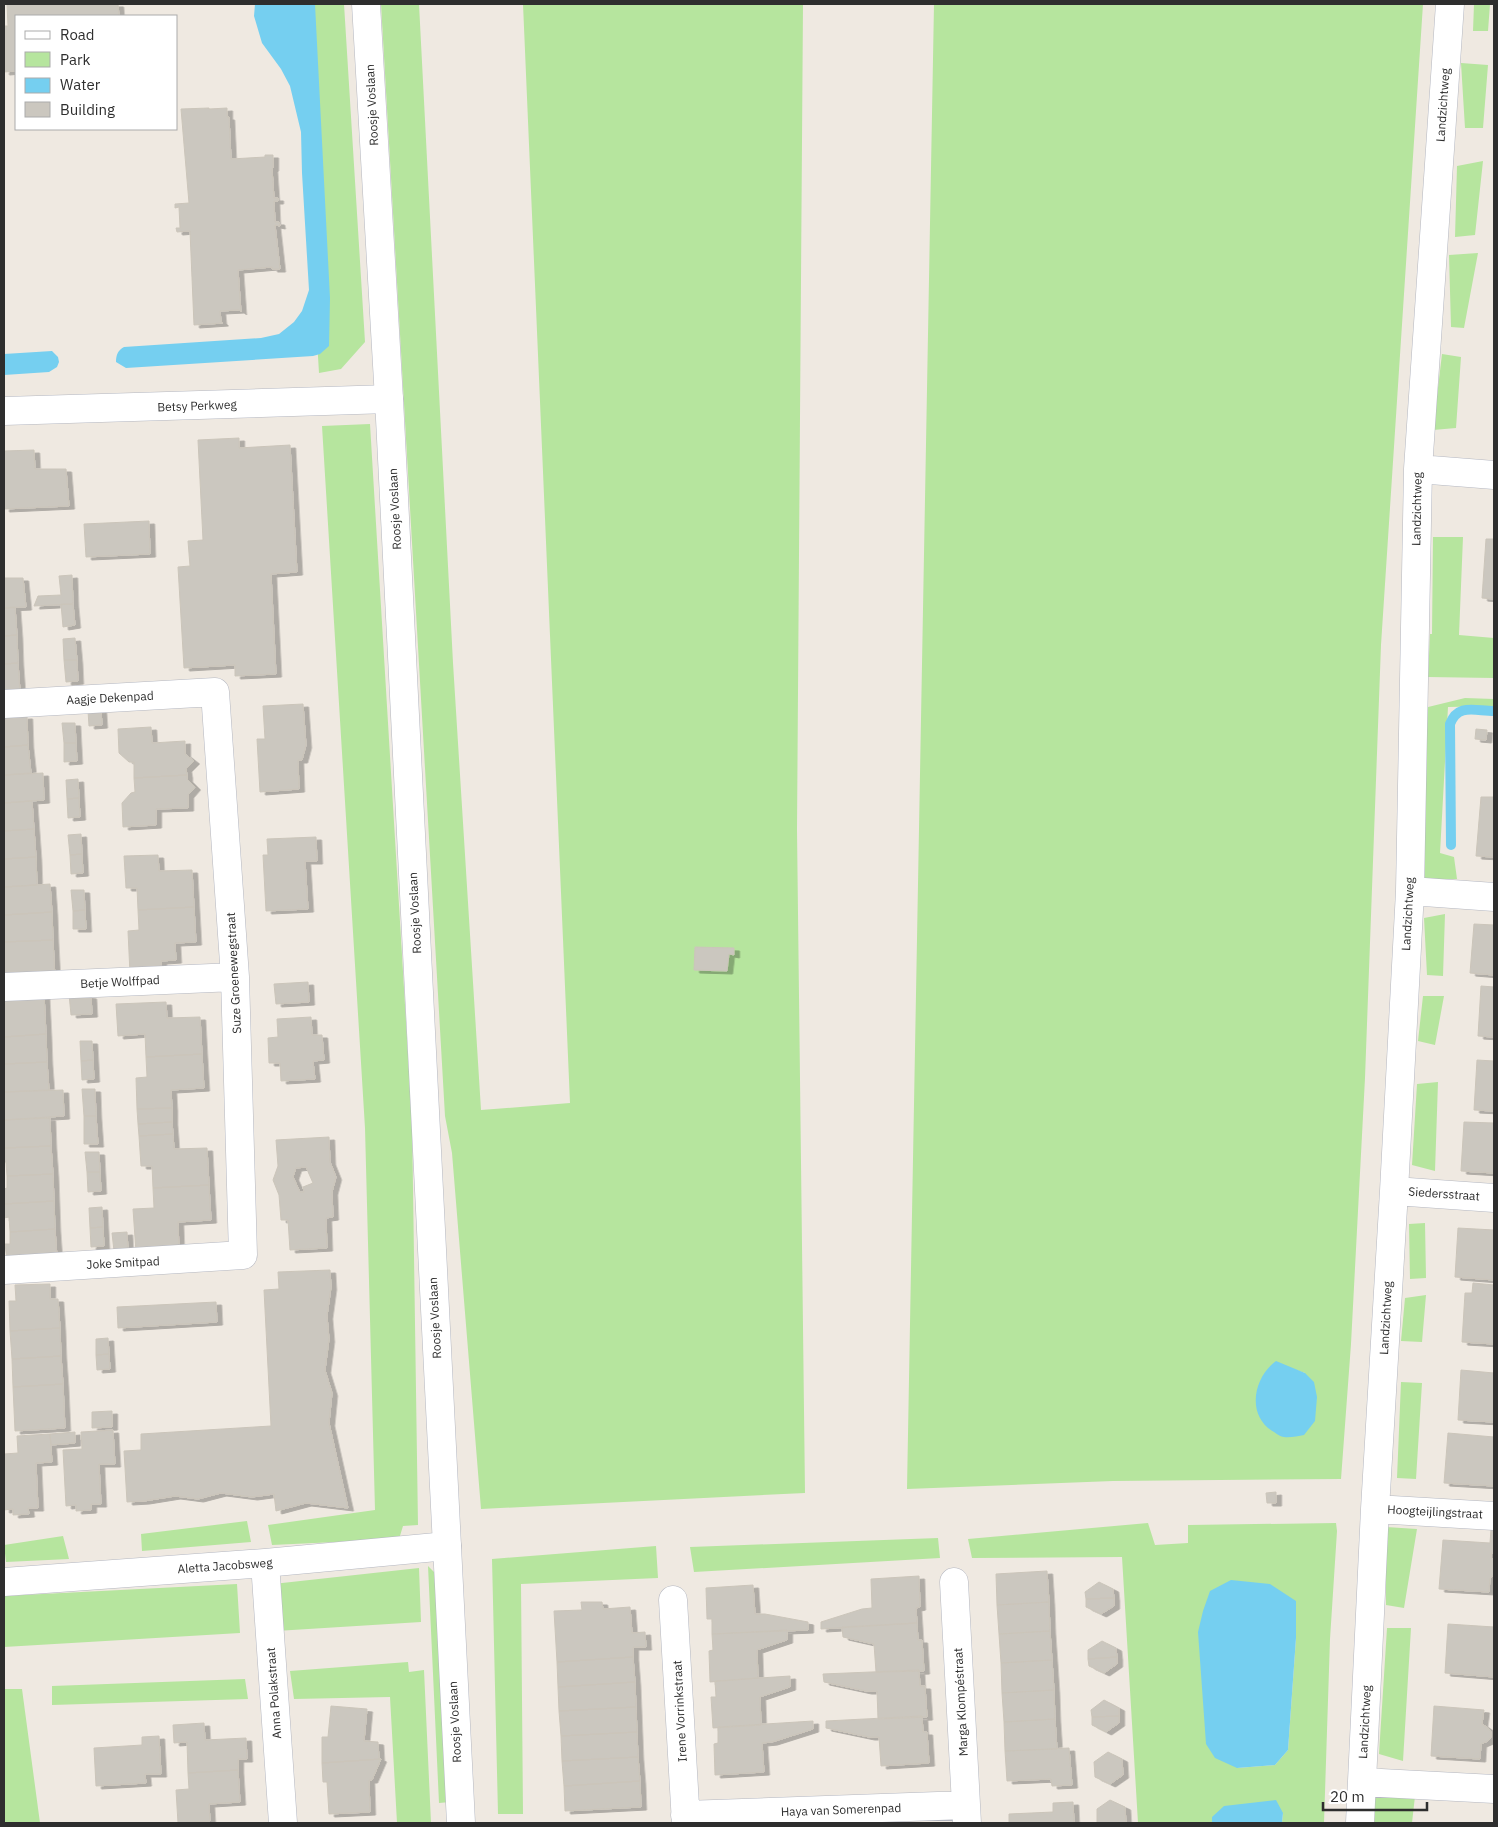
<svg xmlns="http://www.w3.org/2000/svg" width="1498" height="1827" viewBox="0 0 1498 1827" font-family="'IBM Plex Sans',sans-serif">
<style>
.green{fill:#b6e59e;fill-rule:evenodd}
.water{fill:#75cff0}
.lines{fill:none;stroke-linecap:round;stroke-linejoin:round}
.stream{stroke:#75cff0;stroke-width:10}
.building{fill:#cbc7bf;stroke:#cbc5ba;fill-rule:evenodd;filter:url(#shadow)}
.minor-casing{stroke:#b4b7c1;stroke-width:29}
.tertiary-casing{stroke:#b4b7c1;stroke-width:29}
.minor{stroke:#fff;stroke-width:28}
.tertiary{stroke:#fff;stroke-width:28}
.labels{text-anchor:middle;stroke-width:4.5;stroke-linejoin:round;paint-order:stroke}
.street-label{font-size:12px;fill:#2e2e2e;stroke:#fff}
</style>
<defs>
<filter id="shadow"><feDropShadow dx="5.5" dy="3" stdDeviation="0" flood-color="#0004"/></filter>
</defs>
<rect width="100%" height="100%" fill="#efe9e1"/>
<!-- green -->
<path class="green" d="M297,4H344L365,342L341,369L319,373Z
M381,4H419L453,663L481,1110L570,1103L523,4H803L797,830L805,1493L481,1509L452,1153L445,1116Z
M934,4H1423L1381,645L1365,1078L1351,1344L1341,1479L1113,1481L907,1489ZM1293,1369L1305,1373L1260,1381Z
M1474,4H1490L1488,31H1473Z
M1461,63L1488,65L1483,128H1465Z
M1483,161L1475,235L1455,237L1457,166Z
M1478,253L1464,328L1451,327L1449,255Z
M1442,354L1461,357L1456,428L1433,430Z
M370,424L412,1121L418,1525L403,1526L399,1539L272,1545L268,1525L375,1510L365,1128L322,426Z
M1433,537H1463L1459,635L1494,638V678L1428,677L1430,634H1432Z
M1465,698L1494,699V706L1448,707L1440,853L1454,857L1457,879H1421L1424,708Z
M1445,914L1443,976L1427,975L1424,918Z
M1423,996H1444L1435,1045L1418,1041Z
M1438,1082L1435,1171L1412,1165L1417,1084Z
M1425,1223L1426,1278L1410,1279L1409,1224Z
M1426,1295L1422,1342L1401,1341L1405,1298Z
M1401,1382L1422,1383L1416,1479L1397,1478Z
M247,1521L251,1542L142,1551L141,1534Z
M1148,1523L1155,1545L1188,1543V1525L1336,1523L1337,1531L1330,1639L1324,1823H1282L1283,1813L1212,1817V1823H1138L1122,1557L972,1558L968,1539ZM1296,1601V1638L1288,1750L1275,1765L1237,1768Z
M1386,1527L1417,1529L1404,1608L1386,1605Z
M63,1536L69,1559L6,1562L4,1545Z
M938,1538L940,1558L694,1572L690,1547Z
M656,1546L658,1578L521,1584L523,1814H498L492,1559Z
M428,1566L436,1574L450,1802L439,1803Z
M419,1568L421,1622L276,1631L273,1584Z
M237,1584L240,1633L4,1647V1596Z
M1387,1628H1411L1403,1761L1379,1754Z
M408,1662L409,1672L424,1670L431,1823H397L390,1697L294,1699L290,1671Z
M245,1679L248,1699L52,1705V1686Z
M4,1689H22L40,1823H5Z
M1415,1796L1412,1823H1374L1375,1798Z"/>
<!-- water -->
<path class="water" d="M255,4H315L330,298L329,346L320,354L313,356L126,368L116,362C116,355 118,350 124,347L261,338L279,334L294,322L302,311L309,290L302,173L301,132L290,86L281,69L262,43L254,16Z
M52,351L58,357L59,362L57,367L49,372L4,375V354Z
M1276,1361L1305,1373L1314,1382L1317,1397L1315,1421L1304,1435C1298,1436 1290,1438 1284,1437C1281,1437 1277,1434 1274,1432C1246,1416 1253,1378 1276,1361Z
M1231,1580L1270,1584L1296,1601V1638L1288,1750L1275,1765L1237,1768L1215,1758L1206,1744L1198,1632L1203,1611L1210,1591Z
M1276,1800L1283,1813L1282,1823H1212V1817L1224,1806Z"/>
<g class="lines">
<!-- stream -->
<path class="stream" d="M1451,845L1450,724C1458,703 1475,711 1494,711"/>
</g>
<!-- building -->
<path class="building" d="M7,4H118L119,16H16V71L4,72V26H8Z
M209,108V109L227,108V117H229L231,159L265,157V155H273V168L272,169L274,198H278V201H274L275,222H279L280,226L275,225L280,269H272V267L238,270L241,312L239,310L220,311L221,321L223,323L194,325L190,231L177,232L176,228H180L179,207L175,208V204L189,203L181,109Z
M239,438V448L290,445L297,572L271,574L276,674L235,676V665L184,668L178,567L190,566L188,541L203,540L198,440Z
M34,450L35,469H66L69,506L4,509V451Z
M149,521L150,554L86,557L84,524Z
M1486,539H1494V599L1482,598Z
M72,575L73,604L34,606L38,596L61,595L59,576Z
M4,578H23L26,607L4,608Z
M61,604H73L75,625L63,627Z
M15,607L17,635L4,636V608Z
M17,635L18,663L4,664V636Z
M75,638L77,660H64L63,639Z
M64,660H77L78,681L66,682Z
M18,663L20,691H4V664Z
M303,704L306,745L302,760H298L299,789L260,792L257,739H265L263,706Z
M101,710L102,725L89,726L88,711Z
M27,716L28,745L4,747V717Z
M62,723H75L76,743H64Z
M151,727L152,743L185,741V754L194,761L186,769L187,775L134,778V762H129L119,753L118,729Z
M1476,729L1487,730L1486,740L1475,739Z
M64,743H76L77,761L64,762Z
M28,745L31,773L4,775V747Z
M43,773L44,800L4,803V775Z
M187,775V779L195,787L188,795V808L156,809V825L123,827L122,803L131,793L135,792L134,778Z
M78,779L79,798L67,799L66,780Z
M1481,797H1494V857L1476,856Z
M79,798L80,817L68,818L67,799Z
M32,801L34,829L4,831V803Z
M34,829L36,857L4,859V831Z
M81,834L82,854L70,855L68,835Z
M316,837L317,861H305L308,909L266,911L263,855H268L267,839Z
M82,854L83,873L71,874L70,855Z
M158,855L159,871L192,870L194,907L138,910L137,888H126L124,856Z
M36,857L37,885L4,887V859Z
M50,884L52,912L4,915V887Z
M71,890H84L85,910L73,911Z
M194,907L196,942L175,943L176,960L161,961L162,972L130,974L128,931L139,930L138,910Z
M85,910L86,929H73V911Z
M52,912L53,940L4,942V915Z
M1474,924L1494,925V975L1470,973Z
M53,940L55,978L4,981V942Z
M695,947L734,948V955L729,954L727,971L694,970Z
M308,982L309,1002L276,1004L274,984Z
M1481,986L1494,987V1037L1478,1036Z
M44,994L46,1034L4,1037V997Z
M69,994L91,996L92,1014L71,1015Z
M166,1002L167,1018L200,1017L202,1054L146,1057L145,1034L118,1036L116,1004Z
M311,1017L312,1035H322L324,1060L313,1061L315,1079L281,1081L280,1063H269L268,1038L278,1037L277,1019Z
M46,1034L47,1062L4,1064V1037Z
M80,1041H92L93,1060L81,1061Z
M202,1054L204,1088L171,1090L172,1108L137,1109L136,1078L147,1077L146,1057Z
M93,1060L94,1079L82,1080L81,1061Z
M1477,1060L1494,1061V1111L1474,1110Z
M47,1062L49,1090L4,1092V1064Z
M82,1089H95L96,1116H84Z
M63,1090L64,1116L4,1120V1092Z
M172,1108V1122L138,1124L137,1109Z
M84,1116H96L98,1144H84Z
M50,1118L51,1146L4,1148V1120Z
M172,1122L173,1134L139,1136L138,1124Z
M1464,1122L1494,1123V1173L1461,1171Z
M173,1134L174,1149L207,1148L209,1185L153,1188L152,1166H141L139,1136Z
M329,1137L330,1162L336,1177L332,1192L333,1217L326,1218L327,1248L290,1250L288,1220H281L279,1195L273,1180L278,1166L276,1140ZM306,1167L313,1183L303,1187L304,1192H300L293,1177L296,1168Z
M51,1146L53,1174L7,1176L6,1162H4V1148Z
M85,1152H99L100,1172H87Z
M87,1172H100L101,1191L88,1192Z
M53,1174L54,1201L4,1204V1189L7,1188V1176Z
M209,1185L211,1220L178,1222L179,1249L136,1252L133,1209L154,1208L153,1188Z
M54,1201L55,1229L10,1232L9,1217L4,1218V1204Z
M102,1207L103,1227L90,1228L89,1208Z
M103,1227L104,1246L91,1247L90,1228Z
M1458,1228L1494,1230V1280L1455,1277Z
M55,1229L57,1257L7,1260L5,1244H10V1232Z
M127,1232L128,1250L114,1251L112,1233Z
M330,1270L331,1287L327,1316L329,1339L325,1370L332,1393L329,1423L348,1508L306,1503L276,1511L274,1494L252,1497L221,1493L198,1499L175,1496L144,1501L127,1502L124,1451L141,1450V1434L271,1426L264,1290L279,1289L278,1272Z
M1473,1283L1494,1285V1344L1462,1342L1465,1293H1472Z
M50,1284V1299H58L60,1328L10,1331L9,1301H16L15,1285Z
M216,1302L217,1322L118,1328L117,1307Z
M60,1328L61,1356L12,1359L10,1331Z
M108,1338L109,1354L96,1355V1339Z
M109,1354L110,1369L97,1370L96,1355Z
M61,1356L63,1384L13,1387L12,1359Z
M1461,1370L1494,1373V1422L1458,1420Z
M63,1384L65,1428L15,1431L13,1387Z
M112,1411V1427L92,1428V1412Z
M113,1430L115,1464H99L101,1504H91V1510L76,1511V1505L66,1506L63,1450L82,1449L81,1432Z
M75,1432V1443L51,1445L50,1434Z
M1448,1433L1494,1437V1486L1444,1483Z
M50,1434L52,1462L36,1463L38,1508H28L29,1514L13,1515V1509L4,1510V1454L18,1453L17,1436Z
M1276,1492V1503H1267L1266,1493Z
M1491,1529H1494V1553H1491V1558L1494,1560V1575L1490,1578L1489,1592L1439,1589L1443,1540L1490,1543Z
M1047,1571L1049,1602L997,1605L996,1574Z
M919,1576L920,1607L916,1608L917,1623L821,1629V1622L862,1609L872,1608L871,1579Z
M1099,1582L1113,1589L1114,1598L1086,1599L1085,1592Z
M753,1585L755,1614H765L808,1622V1630L712,1634V1619H707L706,1588Z
M1114,1598V1606L1101,1614L1086,1607V1599Z
M581,1602H602L603,1609L630,1607L632,1633L645,1632L646,1647H633V1657L557,1662L554,1611L582,1610Z
M1049,1602L1050,1631L999,1634L997,1605Z
M917,1623L918,1640H922L924,1671L876,1672L874,1644L843,1637L842,1627Z
M1448,1624L1494,1627V1677L1445,1673Z
M787,1630V1640L757,1650L758,1678L710,1682L709,1651L713,1650L712,1634Z
M1050,1631L1052,1660L1001,1663L999,1634Z
M1102,1641L1116,1648L1117,1657L1088,1659V1650Z
M633,1657L635,1682L558,1687L557,1662Z
M1117,1657V1664L1104,1673L1089,1666L1088,1659Z
M1052,1660L1054,1690L1002,1693L1001,1663Z
M919,1670L920,1686H925L927,1717L878,1719L877,1691H866L824,1682L823,1674Z
M790,1676V1687L760,1697L761,1725L713,1728L711,1697H716L715,1681Z
M635,1682L636,1707L559,1711L558,1687Z
M1054,1690L1055,1719L1004,1722L1002,1693Z
M1104,1700L1119,1708V1716L1092,1717L1091,1710Z
M331,1706L367,1709L364,1741L378,1742L379,1759H381L322,1763V1737H328Z
M1434,1706L1484,1710L1482,1724L1488,1728L1491,1732V1737L1488,1741L1481,1744L1480,1759L1431,1756Z
M636,1707L637,1732L561,1736L559,1711Z
M922,1716L923,1732H927L929,1763L881,1766L879,1737H869L826,1728V1721Z
M1119,1716V1723L1106,1732L1092,1725V1717Z
M1055,1719L1057,1749L1005,1751L1004,1722Z
M813,1721V1729L772,1742L762,1743L764,1772L715,1775L714,1744L718,1743V1727Z
M204,1723L205,1740L246,1738L247,1759H238V1770L188,1773L187,1742L174,1743L173,1725Z
M637,1732L638,1757L562,1761L561,1736Z
M159,1736L161,1774H145L146,1783L96,1786L94,1748L142,1745V1737Z
M1069,1748L1072,1785L1052,1786L1051,1779L1007,1781L1005,1751Z
M1108,1752L1122,1759L1123,1775L1110,1784L1095,1777L1094,1762Z
M638,1757L640,1781L564,1786L562,1761Z
M381,1759L372,1780H369L370,1812L329,1814L327,1782H323L322,1763Z
M238,1770L240,1802L209,1804L210,1821L178,1823L176,1790L189,1789L188,1773Z
M640,1781L641,1807L565,1811L564,1786Z
M1110,1800L1125,1807L1126,1823H1097V1809Z
M1073,1802L1074,1823H1009V1814L1053,1812V1803Z"/>
<g class="lines">
<!-- minor casing -->
<g class="minor-casing">
<path id="minor" d="M4,411L389,399
M1418,469L1494,475
M4,704L215,692L235,977L243,1255L4,1270
M1410,891L1494,897
M4,987L235,977
M1394,1191L1494,1198
M1375,1509L1494,1516
M265,1563L283,1823
M4,1582L265,1563L447,1546
M954,1582L967,1823
M673,1600L686,1823
M1362,1782L1494,1789
M685,1815L966,1805
M1360,1823L1375,1509L1394,1191L1410,891L1418,469L1450,4"/>
</g>
<!-- tertiary casing -->
<g class="tertiary-casing">
<path id="tertiary" d="M366,4L389,399L461,1823"/>
</g>
<!-- minor -->
<use href="#minor" class="minor"/>
<!-- tertiary -->
<use href="#tertiary" class="tertiary"/>
</g>
<g class="labels">
<!-- street labels -->
<g class="street-label">
<text transform="translate(372 105) rotate(-93)" y="4">Roosje Voslaan</text>
<text transform="translate(1443 105) rotate(-86)" y="4">Landzichtweg</text>
<text transform="translate(197 406) rotate(-2)" y="4">Betsy Perkweg</text>
<text transform="translate(395 509) rotate(-93)" y="4">Roosje Voslaan</text>
<text transform="translate(1417 509) rotate(-89)" y="4">Landzichtweg</text>
<text transform="translate(110 698) rotate(-3)" y="4">Aagje Dekenpad</text>
<text transform="translate(415 913) rotate(-93)" y="4">Roosje Voslaan</text>
<text transform="translate(1408 914) rotate(-87)" y="4">Landzichtweg</text>
<text transform="translate(234 973) rotate(-93)" y="4">Suze Groenewegstraat</text>
<text transform="translate(120 982) rotate(-3)" y="4">Betje Wolffpad</text>
<text transform="translate(1444 1194) rotate(4)" y="4">Siedersstraat</text>
<text transform="translate(123 1263) rotate(-3)" y="4">Joke Smitpad</text>
<text transform="translate(435 1318) rotate(-93)" y="4">Roosje Voslaan</text>
<text transform="translate(1386 1318) rotate(-87)" y="4">Landzichtweg</text>
<text transform="translate(1435 1512) rotate(3)" y="4">Hoogteijlingstraat</text>
<text transform="translate(225 1566) rotate(-4)" y="4">Aletta Jacobsweg</text>
<text transform="translate(274 1693) rotate(-94)" y="4">Anna Polakstraat</text>
<text transform="translate(961 1702) rotate(-93)" y="4">Marga Klompéstraat</text>
<text transform="translate(680 1711) rotate(-93)" y="4">Irene Vorrinkstraat</text>
<text transform="translate(455 1722) rotate(-93)" y="4">Roosje Voslaan</text>
<text transform="translate(1365 1722) rotate(-87)" y="4">Landzichtweg</text>
<text transform="translate(841 1810) rotate(-2)" y="4">Haya van Somerenpad</text>
</g>
</g>
<!-- border -->
<rect width="1498" height="1827" fill="none" stroke="#2e2e2e" stroke-width="10"/>
<!-- legend -->
<rect x="15" y="15" width="162" height="115" fill="#ffffff" stroke="#ababab"/>
<rect x="25" y="31" width="25" height="8" fill="#ffffff" stroke="#ababab"/>
<text x="60" y="40" font-size="15" fill="#2e2e2e">Road</text>
<rect x="25" y="52" width="25" height="15" fill="#b6e59e" stroke="#ababab"/>
<text x="60" y="65" font-size="15" fill="#2e2e2e">Park</text>
<rect x="25" y="78" width="25" height="15" fill="#75cff0" stroke="#ababab"/>
<text x="60" y="90" font-size="15" fill="#2e2e2e">Water</text>
<rect x="25" y="102" width="25" height="15" fill="#cbc7bf" stroke="#ababab"/>
<text x="60" y="115" font-size="15" fill="#2e2e2e">Building</text>
<!-- scale -->
<path d="M1323 1802v8h104v-8" fill="none" stroke="#2e2e2e" stroke-width="2.5"/>
<text x="1330" y="1802" font-size="15" fill="#2e2e2e" stroke="#ffffff" stroke-width="4" paint-order="stroke">20 m</text>
</svg>
